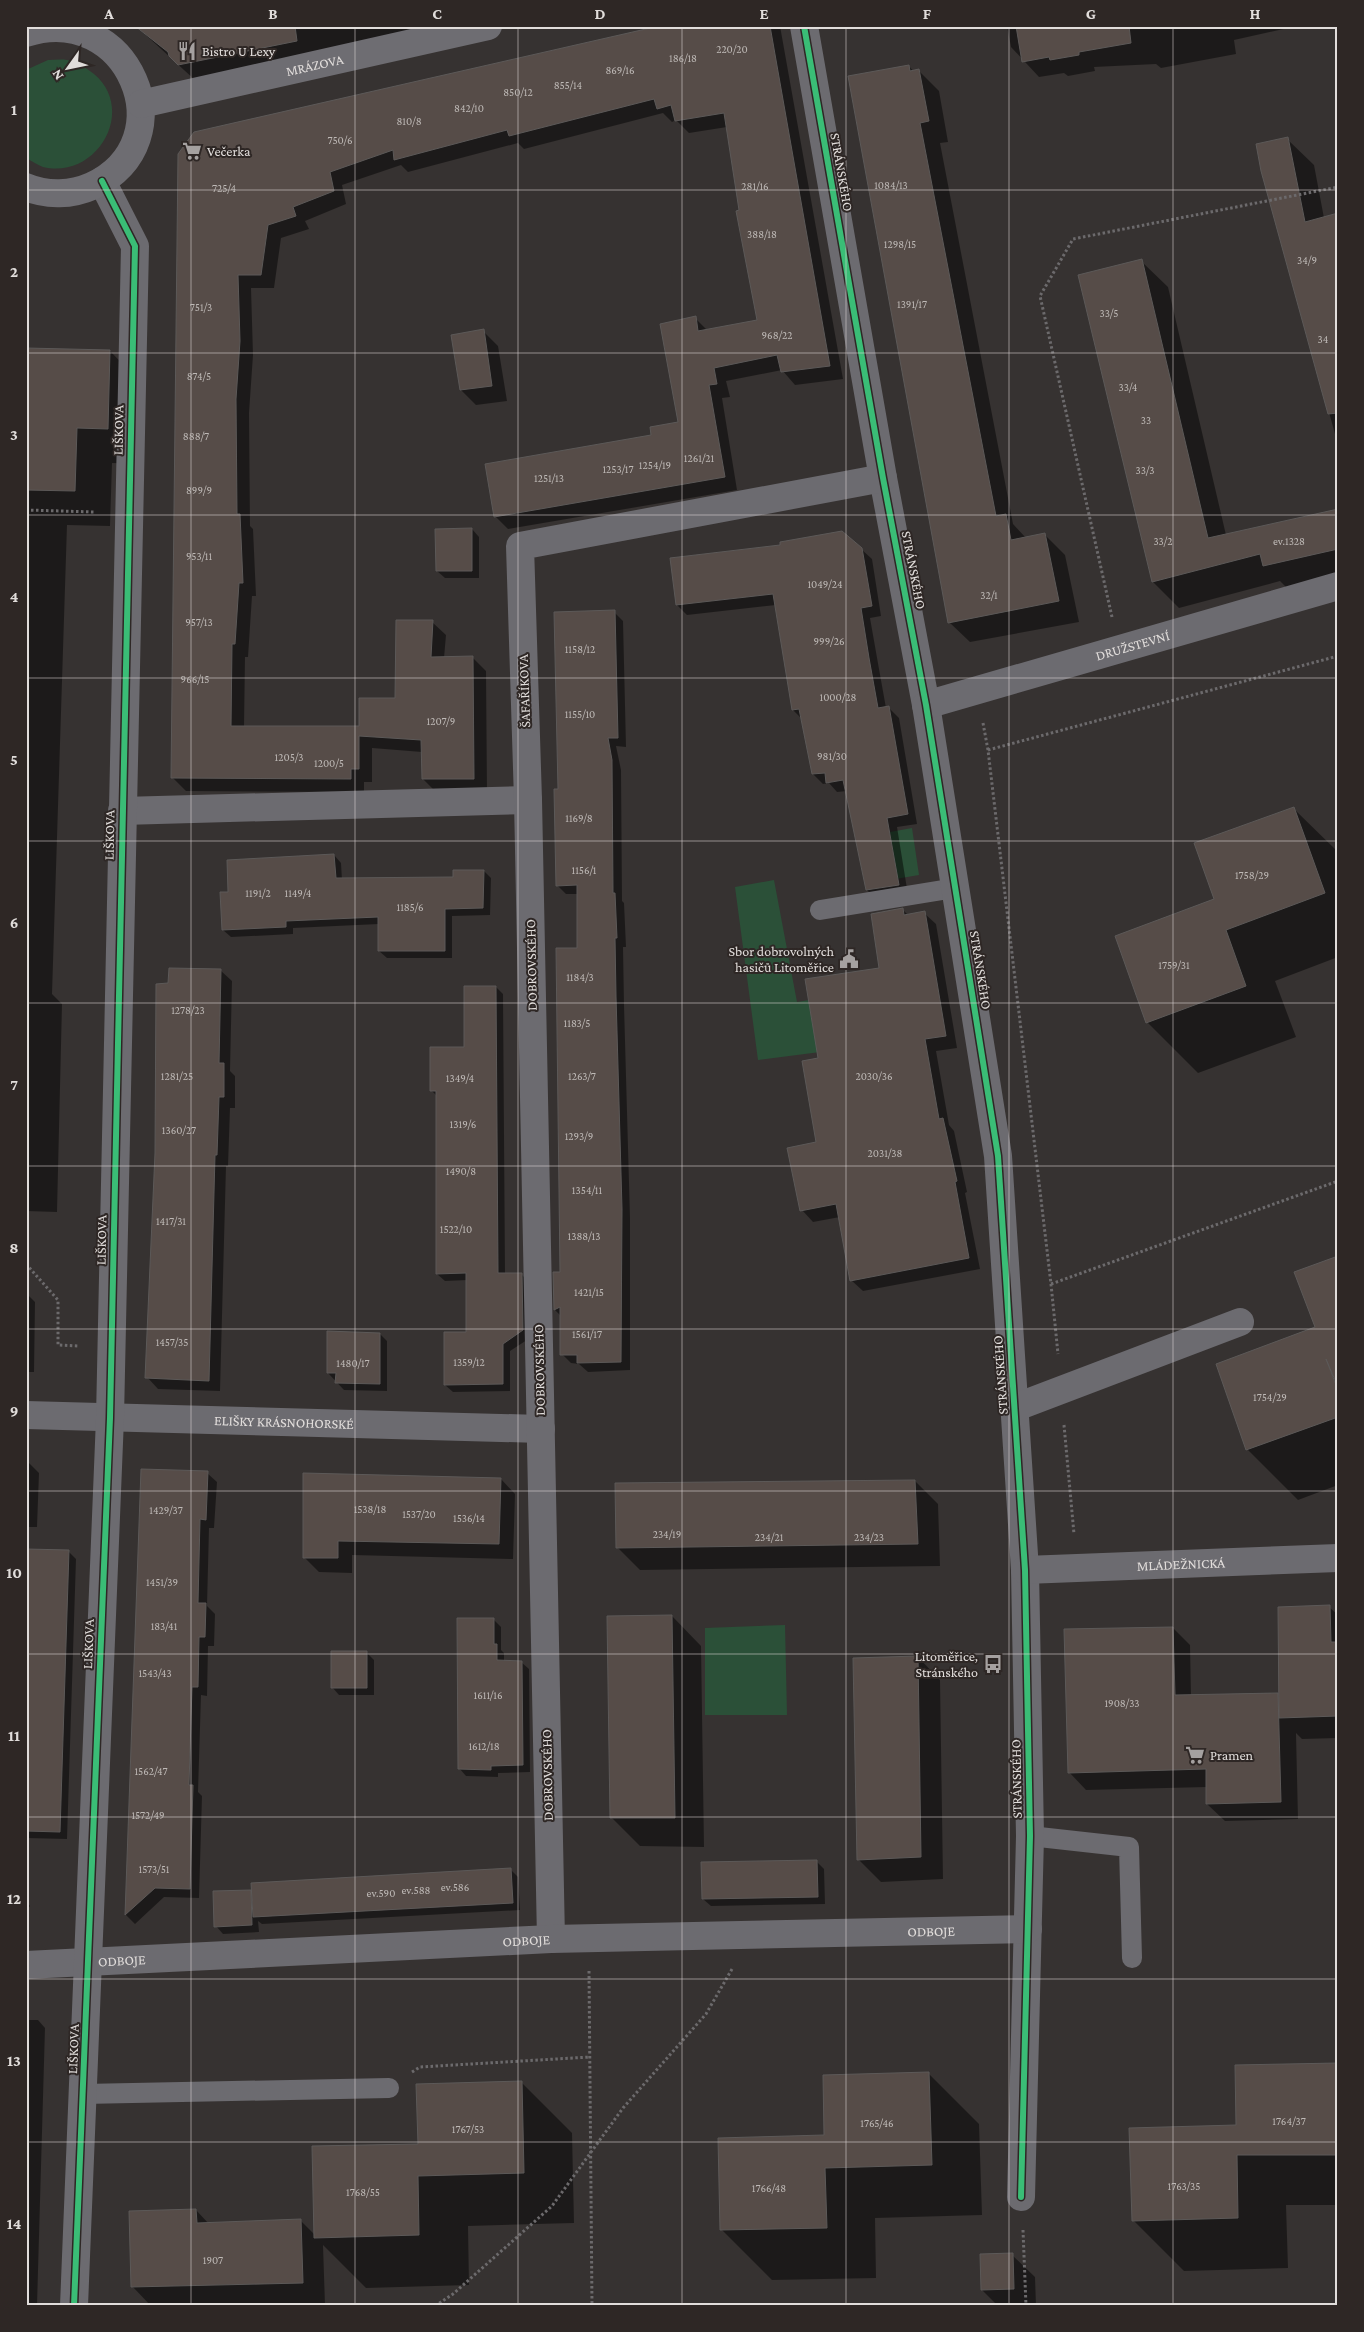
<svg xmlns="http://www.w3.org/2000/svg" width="1364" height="2332" viewBox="0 0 1364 2332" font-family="'Crimson Pro',serif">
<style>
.green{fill:#2b5038}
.shadow{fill:#0007}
.building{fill:#564c48;stroke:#5c5958}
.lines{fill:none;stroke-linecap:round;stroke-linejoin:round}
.path{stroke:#6c6a6c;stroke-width:3;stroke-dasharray:2.5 2.5;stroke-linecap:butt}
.lane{stroke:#6c6b70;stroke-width:20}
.street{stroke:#6c6b70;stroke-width:28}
.secondary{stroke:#6e6d72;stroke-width:28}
.cycleway-casing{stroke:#2e2725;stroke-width:9}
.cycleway{stroke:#3abd76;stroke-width:6}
.grid{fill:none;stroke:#e1dddb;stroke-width:1;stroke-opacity:0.55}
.labels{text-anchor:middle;stroke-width:4;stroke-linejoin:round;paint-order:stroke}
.number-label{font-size:11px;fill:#beb9b6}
.poi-label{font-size:14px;fill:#e1dddb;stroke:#2e2725;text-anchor:start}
.street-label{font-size:14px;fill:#e1dddb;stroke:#2e2725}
.neatline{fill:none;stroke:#e1dddb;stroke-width:2}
.grid-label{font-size:16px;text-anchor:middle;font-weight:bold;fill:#e1dddb}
</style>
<rect width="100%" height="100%" fill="#363231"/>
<!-- green -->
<path class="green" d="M48,60C54,60 61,59 67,60C77,62 86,68 94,74C137,110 97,180 43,167C38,165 32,161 26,158V70Z
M912,828L919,875L872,883L870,875L896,870L890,832Z
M774,880L797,1002L809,1000L890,1043L758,1060L735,887Z
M785,1625L787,1715H705V1628Z"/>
<!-- shadow -->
<path class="shadow" d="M136,26H438L196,81Z
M665,26H780L843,379L795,385L782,370L726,381L730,397L722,398L737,490L508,529L495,516L680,423L695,318L708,331L758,321L727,127L689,133L676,120L672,122L663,113L524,149L518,143L408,172L401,165L342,185L346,204L305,221L309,229L281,238L274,288H251L253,355L249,413L250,526L253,529L256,596H252L248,657H245L244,727H360L396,699L432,622L446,635L444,658L472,657L486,671L487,792H436L423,779L422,752L372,748V782H364V792L186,791L172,777L179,154Z
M1007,26H1288V28L1234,40L1236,54L1161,68L1156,64L1094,67L1095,71L1068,76L1064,73L1039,77L1011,47Z
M909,66L914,72L919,71L939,91L948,142L940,143L1013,524L1026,538L1045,535L1065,555L1079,622L970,642L949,622Z
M1287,139L1314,165L1324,218L1338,214V445L1263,171Z
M1141,261L1168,287L1226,535L1338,510V580L1290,591L1280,581L1179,608L1153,582Z
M483,331L498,346L507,401L476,405L461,390Z
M26,349L110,351L145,387L143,464L112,463L110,526L67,525L52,994L62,1004L57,1212L26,1211Z
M472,529L479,537V578H445L437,571Z
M861,549L872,559L881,616L870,618L879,669L886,708H889L899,718L917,824L897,827L908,895L877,900L867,890L847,791L837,792L829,783L823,784L813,774L802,719L793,710L776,605L687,615L677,605Z
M614,612L623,621L626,747L616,746L621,770L622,901L624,903L626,947H623L624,1005L630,1218V1370L588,1372L579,1364L571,1363L562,1354L561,1316L555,1310L554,1273H561L578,949V894H566L557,885L559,790Z
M1294,809L1338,852V957L1275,981L1296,1037L1198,1073L1147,1022L1216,900Z
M334,855L341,863L342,880L454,878L484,871L491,878L490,915L452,916V958H387L379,951V924L293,928V934L231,937L223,930L230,893Z
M903,910L909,916L924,913L936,924L957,1048L936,1051L949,1125L954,1131L967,1192L965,1193L980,1269L863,1291L851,1280L840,1217L813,1222L802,1210L818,1143L820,1059L881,969L872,923Z
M220,970L232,981L230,1071L235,1076V1108H230L228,1166H226L220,1391L158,1389L147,1377L169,984Z
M496,987L503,994L505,1274H521L529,1282L530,1338L510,1351V1391L453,1392L445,1385L467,1334L468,1280L445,1281L437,1274V1096L431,1090L465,1048Z
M1338,1257V1485L1298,1500L1247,1449L1316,1328Z
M26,1293L35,1302L34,1372H26Z
M380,1334L387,1341V1391L344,1390L328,1373Z
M26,1460L39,1473L37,1527H26Z
M142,1471L207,1473L217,1482L214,1528H209L207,1606L215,1614L214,1646H208L207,1696L201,1695L198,1792L202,1796L199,1898L164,1897L135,1924L126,1915Z
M304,1475L501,1479L515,1494L513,1559L352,1555V1573L319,1572L304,1557Z
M915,1481L938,1504L940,1566L640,1570L618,1548Z
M26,1550L69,1552L76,1559L67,1839L26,1838Z
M1329,1607L1338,1615V1738L1302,1739L1296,1733L1298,1819L1225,1821L1207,1804V1787L1086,1790L1069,1772L1173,1628L1190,1645L1191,1696L1278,1694L1280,1697Z
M672,1616L701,1646L704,1847L640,1846L611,1817Z
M493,1619L501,1627V1650L504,1653V1661L521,1662L529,1669L530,1772L498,1773V1777L466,1776L459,1768Z
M367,1653L374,1660V1695H339L332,1687Z
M918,1657L940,1680L943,1879L881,1882L858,1859Z
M816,1861L824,1869L825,1904L711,1906L703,1899Z
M510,1869L518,1877L520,1910L262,1924L258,1921L259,1932L223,1934L216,1926L250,1891L253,1894Z
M26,1901L30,1906L26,1911Z
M26,2020H38L45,2028L37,2306H26Z
M1338,2064V2205H1286L1288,2268L1184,2271L1133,2220L1237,2126Z
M929,2074L979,2124L982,2215L875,2218L876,2278L772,2280L721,2229L826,2137Z
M522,2083L572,2133L574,2223L468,2226L469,2285L366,2288L323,2245L325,2305L151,2306L132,2286L196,2210L209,2224L300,2220L315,2235L419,2145Z
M1012,2255L1035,2277L1036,2306H998L982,2290Z"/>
<!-- building -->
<path class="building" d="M135,26H295L297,41L178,65L169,56L168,52Z
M659,26H770L830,366L781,372L777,355L714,368L717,384L709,385L725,477L494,517L485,464L651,435L650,427L678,422L660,324L696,316L698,331L757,320L736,211L739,210L724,113L675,121L671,105L657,109L654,99L509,136L507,130L394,160L393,150L330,172L334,191L293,207L296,216L268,225L261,275H238L240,341L236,399L237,514H240L243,583H239L235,644H232L231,726H359V698H395L396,620H433L431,657L473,656L474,779H422L421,740L359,736V769H351V779L171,778L178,154L194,132Z
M1016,26H1129L1131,43L1079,52V55L1050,60L1049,57L1022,62Z
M909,65L910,71L919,69L929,121L920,123L996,516L1006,514L1011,540L1045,533L1059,601L948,623L848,76Z
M1288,137L1305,222L1338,213V413L1328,414L1261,171L1256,144Z
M1142,259L1208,538L1338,509V549L1263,566L1260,554L1152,582L1078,275Z
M484,329L492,386L460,390L451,335Z
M26,348L110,350L108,429L77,428L75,491L26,490Z
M472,528V571H436L435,529Z
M842,531L862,548L872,606L861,608L869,658L878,708L889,706L908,814L887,818L899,885L866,890L843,780L826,783L825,773L812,774L799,709L792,710L773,594L676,605L670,558L780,545V542Z
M615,610L618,738H608L612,760L613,893H615L617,938H615L616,996L622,1209L621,1362L577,1363V1355H560V1307L554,1310L553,1272H560L556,948H577V885L556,886L554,789H558L554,612Z
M1294,807L1325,893L1226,930L1246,986L1146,1023L1115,936L1214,899L1194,843Z
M334,854L336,878L453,877V870H484L483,908L445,909V951H378V917L286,921V927L222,930L220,892H228L227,860Z
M903,908L904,915L925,911L946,1036L925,1039L939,1119L943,1118L957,1181L955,1182L969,1258L850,1281L836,1204L800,1211L787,1148L816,1142L802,1061L818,1058L805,979L879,968L871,914Z
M169,968L221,969L219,1063H224V1097H219L217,1155H215L209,1381L145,1378L155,1153L156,984L168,983Z
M464,986H496L498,1273H522L523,1330L503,1344V1384L444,1385V1332H466V1273L436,1274V1091H430V1047H464Z
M1338,1256V1380H1335L1326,1359L1338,1390V1417L1246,1450L1216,1364L1315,1327L1294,1272Z
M327,1331L380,1333V1384L335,1383L336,1373H327Z
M141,1469L208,1471L206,1520L200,1519L198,1603H206L205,1637H199L198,1687H192L189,1785H193L190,1889L155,1888L125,1915Z
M303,1473L501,1478L499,1544L338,1541V1558H303Z
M915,1480L918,1544L616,1548L615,1483Z
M26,1549L69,1550L60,1832L26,1831Z
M1330,1605L1331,1642H1338V1716L1279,1718L1278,1607Z
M672,1615L675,1818H610L607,1616Z
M457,1618H494V1644H497V1660L522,1661L523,1765L491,1766V1770L458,1769Z
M1173,1627L1175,1695L1278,1693L1281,1802L1206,1804V1769L1068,1773L1064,1629Z
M331,1651H367V1688H331Z
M918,1656L921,1857L857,1860L853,1658Z
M817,1860L818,1897L702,1899L701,1862Z
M511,1868L513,1903L253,1917L251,1883Z
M251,1890L252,1925L214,1927L213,1891Z
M1338,2063V2155H1237L1238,2218L1132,2221L1129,2128L1236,2125L1235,2065Z
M929,2072L932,2165L825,2168L827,2228L720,2230L718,2138L824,2135L823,2075Z
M522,2081L524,2173L418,2176L419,2235L314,2238L312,2146L418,2144L416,2084Z
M196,2209L197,2223L301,2219L303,2283L131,2287L129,2211Z
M1013,2253L1014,2289L981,2290L980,2254Z"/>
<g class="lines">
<!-- path -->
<path class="path" d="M26,510L95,512
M1112,617L1040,296L1073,239L1338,187
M983,723L988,750L1051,1284L1058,1354
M988,750L1338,656
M26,1264L58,1300V1345L78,1346
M1051,1284L1338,1181
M1064,1425L1074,1534
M589,1971L592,2306
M412,2072L420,2067L590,2057
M1023,2230L1026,2306
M435,2306L453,2294L552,2206L623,2108L706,2014L732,1969"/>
<!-- lane -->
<path class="lane" d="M820,910L955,888
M1030,1836L1129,1847L1132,1958
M83,2094L389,2088"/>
<!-- street -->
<g class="street">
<path d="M804,26L883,478L926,705L998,1156L1025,1570L1030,1836L1021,2197"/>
<path id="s1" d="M926,705L1338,586"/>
<path d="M122,811L528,800"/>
<path d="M1014,1408L1240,1322"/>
<path id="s2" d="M26,1415L541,1429"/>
<path id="s3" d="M1025,1570L1338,1558"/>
<path d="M551,1939L528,800L520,546L883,478"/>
<path id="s4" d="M26,1965L551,1939L1028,1929"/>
<path d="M74,2306L110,1418L135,246L102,181"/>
</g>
<!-- secondary -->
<g class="secondary">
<path d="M26,33C127,0 189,140 92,186C72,195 47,196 26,187"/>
<path id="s5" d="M141,104L488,26"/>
</g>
<!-- cycleway casing -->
<g class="cycleway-casing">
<path id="cycleway" d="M804,26L883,478L926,705L998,1156L1025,1570L1030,1836L1021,2197
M74,2306L110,1418L135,246L102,181"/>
</g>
<!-- cycleway -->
<use href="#cycleway" class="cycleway"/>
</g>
<!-- grid -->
<path class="grid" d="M191,26V2306M355,26V2306M518,26V2306M682,26V2306M846,26V2306M1009,26V2306M1173,26V2306M26,190H1338M26,353H1338M26,515H1338M26,678H1338M26,841H1338M26,1003H1338M26,1166H1338M26,1329H1338M26,1491H1338M26,1654H1338M26,1817H1338M26,1979H1338M26,2142H1338"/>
<!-- icons -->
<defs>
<g id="restaurant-bare" transform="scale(1.5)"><path d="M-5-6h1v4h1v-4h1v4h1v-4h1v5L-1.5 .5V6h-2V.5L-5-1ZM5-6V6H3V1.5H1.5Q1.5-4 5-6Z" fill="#a5a1a0" stroke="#2e2725" stroke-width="2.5" paint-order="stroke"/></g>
<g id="supermarket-bare" transform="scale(1.5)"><path d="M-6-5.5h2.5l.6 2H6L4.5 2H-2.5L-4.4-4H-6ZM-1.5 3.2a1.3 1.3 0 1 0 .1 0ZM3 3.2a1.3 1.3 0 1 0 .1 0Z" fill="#a5a1a0" stroke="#2e2725" stroke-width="2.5" paint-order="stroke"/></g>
<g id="civic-bare" transform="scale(1.5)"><path d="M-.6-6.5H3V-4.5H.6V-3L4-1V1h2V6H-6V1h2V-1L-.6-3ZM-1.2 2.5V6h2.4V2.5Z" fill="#a5a1a0" stroke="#2e2725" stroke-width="2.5" paint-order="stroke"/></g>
<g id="bus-bare" transform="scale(1.5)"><path d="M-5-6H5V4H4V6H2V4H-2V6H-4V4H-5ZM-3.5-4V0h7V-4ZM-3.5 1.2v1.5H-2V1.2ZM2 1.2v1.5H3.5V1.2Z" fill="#a5a1a0" stroke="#2e2725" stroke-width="2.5" paint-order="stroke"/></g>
</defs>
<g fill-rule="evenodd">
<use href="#restaurant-bare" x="187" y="51"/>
<use href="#supermarket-bare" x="192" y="151"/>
<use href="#civic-bare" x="849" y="959"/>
<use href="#bus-bare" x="993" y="1664"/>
<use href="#supermarket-bare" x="1195" y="1755"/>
</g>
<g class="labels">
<!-- number labels -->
<g class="number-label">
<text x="732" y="53">220/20</text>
<text x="683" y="62">186/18</text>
<text x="620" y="74">869/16</text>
<text x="568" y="89">855/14</text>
<text x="518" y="96">850/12</text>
<text x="469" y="112">842/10</text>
<text x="409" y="125">810/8</text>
<text x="340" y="144">750/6</text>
<text x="891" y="189">1084/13</text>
<text x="755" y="190">281/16</text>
<text x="224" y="192">725/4</text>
<text x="762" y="238">388/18</text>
<text x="900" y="248">1298/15</text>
<text x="1307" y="264">34/9</text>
<text x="912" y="308">1391/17</text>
<text x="201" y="311">751/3</text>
<text x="1109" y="317">33/5</text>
<text x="777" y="339">968/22</text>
<text x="1323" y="343">34</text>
<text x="199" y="380">874/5</text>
<text x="1128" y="391">33/4</text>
<text x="1146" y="424">33</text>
<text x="196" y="440">888/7</text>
<text x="699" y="462">1261/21</text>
<text x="655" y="469">1254/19</text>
<text x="618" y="473">1253/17</text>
<text x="1145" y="474">33/3</text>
<text x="549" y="482">1251/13</text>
<text x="199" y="494">899/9</text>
<text x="1163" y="545">33/2</text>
<text x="1289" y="545">ev.1328</text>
<text x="199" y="560">953/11</text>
<text x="825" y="588">1049/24</text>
<text x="989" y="599">32/1</text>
<text x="199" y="626">957/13</text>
<text x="829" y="645">999/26</text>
<text x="580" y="653">1158/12</text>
<text x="195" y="683">966/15</text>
<text x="838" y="701">1000/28</text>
<text x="580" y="718">1155/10</text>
<text x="441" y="725">1207/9</text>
<text x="832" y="760">981/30</text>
<text x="289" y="761">1205/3</text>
<text x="329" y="767">1200/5</text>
<text x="579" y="822">1169/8</text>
<text x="584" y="874">1156/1</text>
<text x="1252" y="879">1758/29</text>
<text x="258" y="897">1191/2</text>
<text x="298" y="897">1149/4</text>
<text x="410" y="911">1185/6</text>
<text x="1174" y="969">1759/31</text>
<text x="580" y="981">1184/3</text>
<text x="188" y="1014">1278/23</text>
<text x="577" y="1027">1183/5</text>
<text x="177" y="1080">1281/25</text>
<text x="582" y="1080">1263/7</text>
<text x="874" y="1080">2030/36</text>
<text x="460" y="1082">1349/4</text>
<text x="463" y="1128">1319/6</text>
<text x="179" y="1134">1360/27</text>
<text x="579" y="1140">1293/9</text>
<text x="885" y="1157">2031/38</text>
<text x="461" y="1175">1490/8</text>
<text x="587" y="1194">1354/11</text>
<text x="171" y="1225">1417/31</text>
<text x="456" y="1233">1522/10</text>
<text x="584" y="1240">1388/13</text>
<text x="589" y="1296">1421/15</text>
<text x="587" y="1338">1561/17</text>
<text x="172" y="1346">1457/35</text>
<text x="469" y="1366">1359/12</text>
<text x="353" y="1367">1480/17</text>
<text x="1270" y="1401">1754/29</text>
<text x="370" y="1513">1538/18</text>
<text x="166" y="1514">1429/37</text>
<text x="419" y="1518">1537/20</text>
<text x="469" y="1522">1536/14</text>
<text x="667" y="1538">234/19</text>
<text x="769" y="1541">234/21</text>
<text x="869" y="1541">234/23</text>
<text x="162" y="1586">1451/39</text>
<text x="164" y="1630">183/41</text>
<text x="155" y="1677">1543/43</text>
<text x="488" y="1699">1611/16</text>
<text x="1122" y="1707">1908/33</text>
<text x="484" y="1750">1612/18</text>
<text x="151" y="1775">1562/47</text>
<text x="148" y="1819">1572/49</text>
<text x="154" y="1873">1573/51</text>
<text x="455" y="1891">ev.586</text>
<text x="416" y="1894">ev.588</text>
<text x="381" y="1897">ev.590</text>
<text x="1289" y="2125">1764/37</text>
<text x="877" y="2127">1765/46</text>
<text x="468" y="2133">1767/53</text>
<text x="1184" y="2190">1763/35</text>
<text x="769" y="2192">1766/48</text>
<text x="363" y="2196">1768/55</text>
<text x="213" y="2264">1907</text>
</g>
<!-- poi labels -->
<g class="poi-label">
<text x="202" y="56">Bistro U Lexy</text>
<text x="207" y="156">Večerka</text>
<text x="834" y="956" text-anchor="end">Sbor dobrovolných<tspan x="834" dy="16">hasičů Litoměřice</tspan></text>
<text x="978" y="1661" text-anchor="end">Litoměřice,<tspan x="978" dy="16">Stránského</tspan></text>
<text x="1210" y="1760">Pramen</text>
</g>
<!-- street labels -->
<g class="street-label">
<text dy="5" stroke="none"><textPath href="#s5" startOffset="178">MRÁZOVA</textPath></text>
<text transform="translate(842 172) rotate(80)" y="5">STRÁNSKÉHO</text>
<text transform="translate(118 430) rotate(-89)" y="5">LIŠKOVA</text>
<text transform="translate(914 570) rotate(79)" y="5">STRÁNSKÉHO</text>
<text dy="5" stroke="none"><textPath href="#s1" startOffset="215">DRUŽSTEVNÍ</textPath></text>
<text transform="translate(524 691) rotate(-92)" y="5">ŠAFAŘÍKOVA</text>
<text transform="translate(109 835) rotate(-89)" y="5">LIŠKOVA</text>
<text transform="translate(531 965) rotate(-91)" y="5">DOBROVSKÉHO</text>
<text transform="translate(981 970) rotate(81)" y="5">STRÁNSKÉHO</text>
<text transform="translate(101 1240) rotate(-89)" y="5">LIŠKOVA</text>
<text transform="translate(539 1370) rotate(-91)" y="5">DOBROVSKÉHO</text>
<text transform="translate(1000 1375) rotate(-94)" y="5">STRÁNSKÉHO</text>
<text dy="5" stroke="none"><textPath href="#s2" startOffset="258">ELIŠKY KRÁSNOHORSKÉ</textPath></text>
<text dy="5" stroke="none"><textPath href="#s3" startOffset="156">MLÁDEŽNICKÁ</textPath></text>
<text transform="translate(88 1644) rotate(-88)" y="5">LIŠKOVA</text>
<text transform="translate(547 1775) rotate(-91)" y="5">DOBROVSKÉHO</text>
<text transform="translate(1016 1779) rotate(-91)" y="5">STRÁNSKÉHO</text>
<text dy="5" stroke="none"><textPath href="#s4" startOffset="906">ODBOJE</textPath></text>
<text dy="5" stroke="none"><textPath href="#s4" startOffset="501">ODBOJE</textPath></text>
<text dy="5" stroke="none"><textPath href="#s4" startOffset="96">ODBOJE</textPath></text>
<text transform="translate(73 2049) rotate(-88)" y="5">LIŠKOVA</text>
</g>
</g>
<!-- border -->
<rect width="1364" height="2332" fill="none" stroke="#2e2725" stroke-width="55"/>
<!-- north arrow -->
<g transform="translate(68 68) rotate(237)" stroke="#2e2725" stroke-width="4" paint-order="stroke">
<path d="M0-4L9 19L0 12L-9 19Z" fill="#e1dddb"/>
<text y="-8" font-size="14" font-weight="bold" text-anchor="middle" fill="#e1dddb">N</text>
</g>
<rect x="28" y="28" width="1308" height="2276" class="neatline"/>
<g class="grid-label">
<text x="109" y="19">A</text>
<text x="273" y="19">B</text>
<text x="437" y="19">C</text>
<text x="600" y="19">D</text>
<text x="764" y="19">E</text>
<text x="927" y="19">F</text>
<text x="1091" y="19">G</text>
<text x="1255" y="19">H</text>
<text x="14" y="115">1</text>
<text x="14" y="277">2</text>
<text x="14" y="440">3</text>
<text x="14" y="602">4</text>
<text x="14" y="765">5</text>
<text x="14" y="928">6</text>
<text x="14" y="1090">7</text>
<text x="14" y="1253">8</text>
<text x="14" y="1416">9</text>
<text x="14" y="1578">10</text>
<text x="14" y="1741">11</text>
<text x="14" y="1904">12</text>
<text x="14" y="2066">13</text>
<text x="14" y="2229">14</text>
</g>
</svg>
